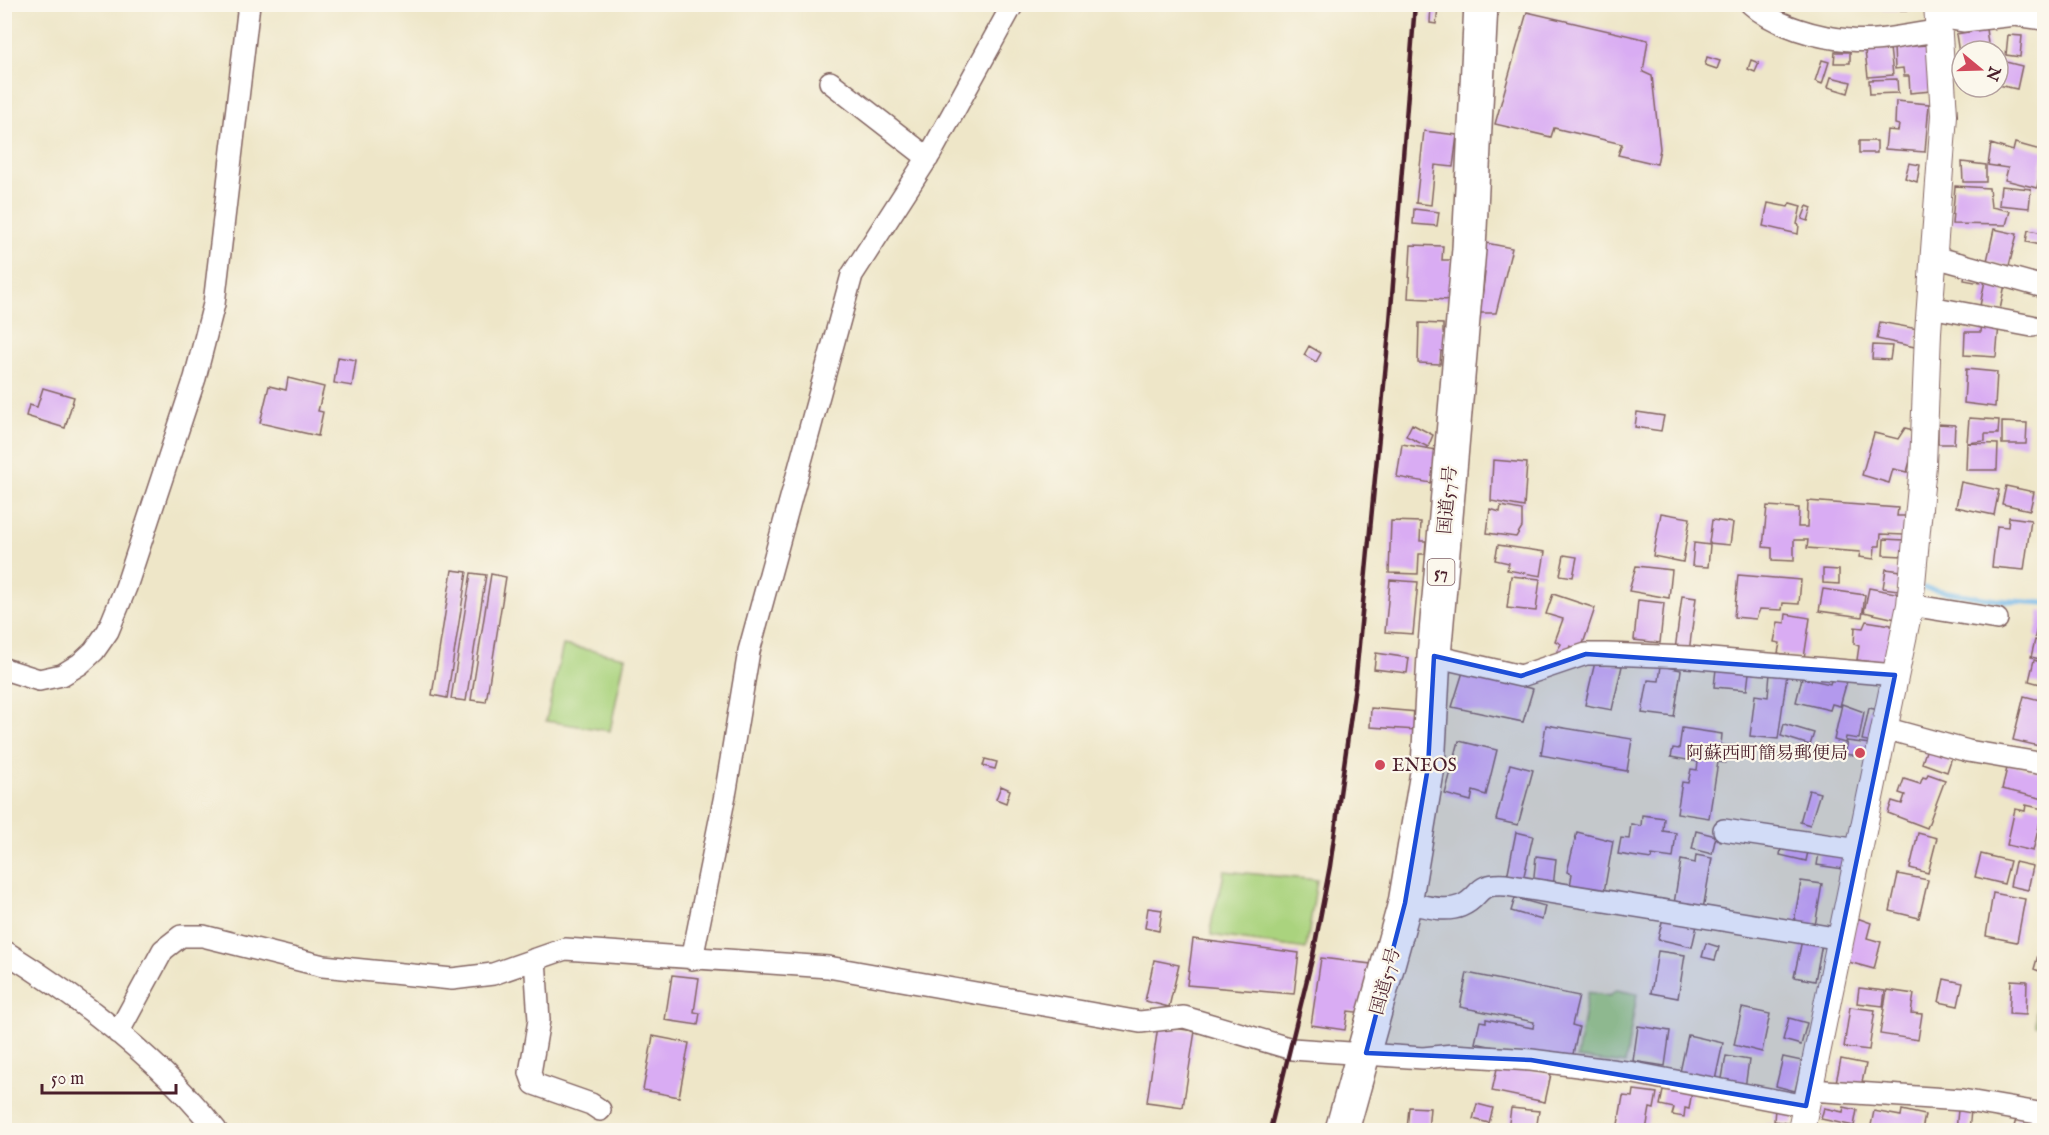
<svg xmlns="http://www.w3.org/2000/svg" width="2049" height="1135" viewBox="0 0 2049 1135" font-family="'IM FELL English','Noto Serif JP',serif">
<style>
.green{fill:#aad37e;stroke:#7a7954;stroke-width:1.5}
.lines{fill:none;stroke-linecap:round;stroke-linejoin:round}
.stream{stroke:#73b8e9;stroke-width:5}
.building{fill:#d9acf3}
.minor-casing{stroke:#836562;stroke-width:24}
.tertiary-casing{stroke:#836562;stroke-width:28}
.trunk-casing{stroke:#836562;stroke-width:36}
.minor{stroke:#fff;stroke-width:21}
.tertiary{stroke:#fff;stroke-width:26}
.trunk{stroke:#fff;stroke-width:33}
.rail{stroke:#4a1f2b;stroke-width:4.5}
.marked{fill:#1d4ed8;fill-opacity:0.2;stroke:#1d4ed8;stroke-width:4.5;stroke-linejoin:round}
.poi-dot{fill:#d1495b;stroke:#fbf7ec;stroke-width:2}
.labels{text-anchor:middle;stroke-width:4.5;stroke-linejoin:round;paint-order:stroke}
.shield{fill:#fbf7ec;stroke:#7f6065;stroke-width:1.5}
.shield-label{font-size:16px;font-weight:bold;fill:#4a1f2b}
.street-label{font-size:18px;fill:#4a1f2b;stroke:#fbf7ec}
.poi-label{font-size:18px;fill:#4a1f2b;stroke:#fbf7ec;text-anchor:end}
</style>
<rect width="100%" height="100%" fill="#fbf7ec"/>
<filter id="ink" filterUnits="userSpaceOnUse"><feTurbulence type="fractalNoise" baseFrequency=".0167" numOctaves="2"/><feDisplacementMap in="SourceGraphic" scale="12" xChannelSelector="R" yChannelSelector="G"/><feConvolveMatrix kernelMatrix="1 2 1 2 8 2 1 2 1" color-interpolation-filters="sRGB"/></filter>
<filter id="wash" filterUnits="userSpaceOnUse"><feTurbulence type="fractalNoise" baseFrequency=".008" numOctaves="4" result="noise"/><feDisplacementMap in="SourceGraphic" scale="24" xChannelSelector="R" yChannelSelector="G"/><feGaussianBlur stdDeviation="1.35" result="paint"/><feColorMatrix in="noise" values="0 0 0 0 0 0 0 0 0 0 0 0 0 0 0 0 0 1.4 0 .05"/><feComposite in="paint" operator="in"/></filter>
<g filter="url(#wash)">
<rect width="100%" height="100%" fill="#eee6c8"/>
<!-- green -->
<path class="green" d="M563,645L625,657L610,731L546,721Z
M1224,871L1317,880L1306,949L1211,935C1210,912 1222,894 1224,871Z
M2044,988V1026L2035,1025L2038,990Z
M1616,990L1637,994L1625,1064L1577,1058L1588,992L1610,996Z"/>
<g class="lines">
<!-- stream -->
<path class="stream" d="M1924,588L1996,600L2044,603"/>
</g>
<g id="blocks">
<!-- building -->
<path class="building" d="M1431,4H1458V10L1438,8L1436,24L1430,23Z
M1882,4H1913V10H1882Z
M1955,4H1981L1982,8L1955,9Z
M1527,12L1648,40L1643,72L1652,76L1660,149L1657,164L1618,155L1622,144L1554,128L1551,137L1495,124Z
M1986,29L1989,51H1962L1961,66L1956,34Z
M2008,35L2022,36L2020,57L2006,55Z
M1928,45L1931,91L1910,93L1909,76H1904L1903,68L1895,69L1894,47Z
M1890,48L1893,75L1868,77L1865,51Z
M1835,52H1850V63H1834Z
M1707,57L1720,61L1717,69L1705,65Z
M1751,60L1759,63L1755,72L1748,69Z
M1822,60L1829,62L1822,84L1815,81Z
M1998,60L2022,66L2017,89L1998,85Z
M1831,77L1851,82L1848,93L1828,87Z
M1897,79L1898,93L1870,94L1869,80Z
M1896,101L1929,104L1925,152L1885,149L1887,130L1898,131L1899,125L1895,124Z
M1424,131L1457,135L1453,167L1435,165L1431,205L1416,203Z
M1859,141H1877V153H1859Z
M2015,143L2044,151L2037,188L2005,180L2008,168L1988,165L1991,144L2013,151Z
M1962,162L1986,165V182H1963Z
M1909,163L1920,165L1917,182L1905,178Z
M1955,186L1989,188L1991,207L2010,211L2006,225L1952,224Z
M2001,186L2031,189L2029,208L1999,205Z
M1768,203L1788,207L1790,203L1801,206L1797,224L1799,225L1798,234L1763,226Z
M1807,206L1812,208L1808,221L1802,219Z
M1414,209L1439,212L1437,226L1413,224Z
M1994,229L2017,234L2009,266L1987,261Z
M2028,230L2044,233V246L2026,242Z
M1486,243L1512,248L1496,313H1480L1485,273H1481Z
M1411,245L1443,246L1442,260H1452L1450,300L1408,298Z
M1966,268L1983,271L1980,283L1964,280Z
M1986,275L2006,279L2000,310L1980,306Z
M1880,322L1918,329L1915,347L1877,339Z
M1419,323L1443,324V333H1447L1446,352L1441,351L1440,364L1418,363Z
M1982,323L1999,325L1996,357L1964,355L1965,332H1981Z
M1873,345L1892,346L1890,360L1872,359Z
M1309,346L1321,353L1316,362L1304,355Z
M338,357L356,360L352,386L334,383Z
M1966,369L1997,372L1995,407L1964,403Z
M288,378L324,387L318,411L323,412L318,436L260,423L269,386L286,390Z
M43,388L74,397L65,428L26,416L29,405L37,407Z
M1637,412L1664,416L1661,431L1635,427Z
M1969,418L1999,420L1998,434H1985V441L1967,443Z
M2002,422L2027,423L2026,444H2002Z
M1412,424L1433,435L1428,447L1406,436Z
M1938,424L1955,425L1954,444H1938Z
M1905,428L1918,431L1907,472L1893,469L1889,483L1862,475L1874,433L1898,439Z
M1967,443L1998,444L1997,470H1966Z
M1402,444L1437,450L1431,483L1397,477Z
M1493,460L1527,463L1524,507L1491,501Z
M1961,482L1999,490L1994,515L1956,507Z
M2006,486L2034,492L2030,510L2002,504Z
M1808,501L1898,508L1897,516H1905L1904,535L1881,534L1880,546H1875L1874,559L1859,557L1860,552L1807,548L1808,540H1794V561L1772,560V548L1763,547L1767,506L1799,508L1798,527H1807Z
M1501,506L1522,510V527L1516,537L1487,533L1490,509L1500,512Z
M1661,513L1690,518L1683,562L1653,556Z
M2009,517L2031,520L2024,570L1992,567L1997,526L2008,527Z
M1712,520L1733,523L1730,545L1709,543Z
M1391,521L1421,522L1420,541H1426L1425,554H1419L1418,574L1389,573Z
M1884,539L1904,540L1903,556L1883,555Z
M1694,543L1710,545L1708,567L1692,566Z
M1498,545L1545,552L1541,576L1507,570L1509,563L1495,560Z
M1564,555L1577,557L1573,577L1560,575Z
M1636,566L1672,570L1669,598L1629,591Z
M1823,569L1839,570V584L1823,583Z
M1886,569L1901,571L1898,590L1883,588Z
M452,570L467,572L447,698L432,695Z
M471,573L486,575L466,701L451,699Z
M491,574L506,577L486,702L471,700Z
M1738,575L1801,580L1799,604L1783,603L1782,610L1760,609L1756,619L1734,617Z
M1511,576L1540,579L1536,611L1507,608Z
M1390,580L1418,582L1413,634L1385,632Z
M1869,588L1901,594L1896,619L1864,612Z
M1823,589L1865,595L1862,617L1819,611Z
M1553,594L1595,608L1581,650L1570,646L1567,654L1557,651L1561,644L1555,641L1563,619L1546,614Z
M1682,596L1696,598L1689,652L1675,650Z
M1638,600L1664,603L1660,643L1634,640Z
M2040,610L2044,611V639L2035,637Z
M1786,614L1810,618L1804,658L1778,653L1780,643L1774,642L1778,622L1785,623Z
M1866,621L1891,625L1893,636L1886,664L1857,660L1859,646L1854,644L1855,627L1863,628Z
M2035,640L2044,642V660L2031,657Z
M1376,653L1409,658L1407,673L1374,669Z
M2034,660L2044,663V685L2029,681Z
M1595,662L1622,666L1612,710L1585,705Z
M1661,666L1681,670L1674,717L1642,713L1648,680L1659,681Z
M1716,669L1749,673L1747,690L1714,687Z
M1463,672L1533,689L1523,722L1452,707Z
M1770,673L1787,674L1778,739L1750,736L1755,695L1768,697Z
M1802,678L1830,684L1832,678L1847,681L1840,706L1832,704L1830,710L1796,702Z
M2024,696L2044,701L2043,747L2013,740Z
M1842,704L1864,712L1859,739L1846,737L1845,743L1834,740Z
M1371,708L1418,712L1417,730L1370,727Z
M1869,708L1879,710L1873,742L1862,740Z
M1784,724L1814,733L1810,745L1781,736Z
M1546,725L1632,739L1627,771L1541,755Z
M1682,728L1722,734L1721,745L1728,746L1725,763L1718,762L1709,818L1677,813L1682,782L1688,783L1691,769L1697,770L1698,762L1671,757L1673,748L1679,749Z
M1459,741L1497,750L1486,795L1473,791L1471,801L1445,794Z
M1847,741L1870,744L1867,757L1844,754Z
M1928,745L1953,754L1947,772L1922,763Z
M985,759L997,762L995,769L983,766Z
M1510,764L1533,770L1518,825L1496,820Z
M2008,764L2044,773V799L2002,789Z
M1928,774L1945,780L1927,828L1888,813L1892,801L1902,804L1905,795L1899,793L1904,779L1920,784L1923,777L1926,778Z
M1001,786L1010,790L1006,803L996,799Z
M1809,790L1820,793L1810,825L1800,822Z
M2026,805L2043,809L2033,851L2007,845L2015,809L2025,811Z
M1642,815L1664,818L1663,831L1676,833L1673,858L1652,855L1651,859L1618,854L1621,838L1629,839L1631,824L1641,826Z
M1696,831L1716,836L1712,854L1692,849Z
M2043,831H2044V852L2039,851Z
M1516,832L1533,836L1523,880L1507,877Z
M1577,832L1613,841L1603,898L1569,892L1572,874L1567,872Z
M1918,833L1937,838L1928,873L1910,868Z
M1782,842L1809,847L1806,861L1780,855Z
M1820,847L1853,852L1850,870L1817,865Z
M1981,854L2010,861L2004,884L1975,877Z
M1696,855L1712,858L1702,915L1673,910L1681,860L1695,863Z
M1536,856L1556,859L1553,888L1533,886Z
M2015,862L2033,866L2028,890L2010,886Z
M1898,874L1928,880L1919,918L1890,911Z
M1801,881L1822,884L1815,926L1794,922Z
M1993,893L2025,899L2017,942L1986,936Z
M1515,898L1545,906L1542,920L1511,911Z
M1148,908L1162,910L1159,931L1145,928Z
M1664,913L1698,921L1692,947L1658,939Z
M1857,918L1871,923L1867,938L1881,942L1874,969L1845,961Z
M1193,939L1299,953L1294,994L1187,985Z
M1802,940L1822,944L1815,981L1794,977Z
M1706,943L1719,947L1715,960L1702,957Z
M2041,945L2044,946V973L2034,969Z
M1658,951L1685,955L1678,998L1651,993Z
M1321,958L1371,964L1364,1013L1348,1011L1345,1030L1311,1025Z
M1154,960L1179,965L1169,1007L1145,1001Z
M1467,973L1579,996L1572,1025L1579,1027L1571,1063L1475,1043L1480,1021L1486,1022V1019L1533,1028L1534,1022L1460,1007Z
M672,975L699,978L694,1012L700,1013L698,1025L665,1020Z
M1944,979L1963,983L1958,1006L1939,1002Z
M2011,980L2027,981L2026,1015L2009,1014Z
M1859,988L1885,991L1883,1006L1857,1003Z
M1887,990L1914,994L1911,1013L1922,1014L1918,1040L1880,1034Z
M1850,1007L1875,1010L1869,1050L1844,1047Z
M1742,1008L1770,1014L1762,1052L1734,1045Z
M1789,1018L1807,1023L1801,1045L1783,1040Z
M1158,1026L1195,1031L1183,1107L1147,1102Z
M1638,1026L1670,1031L1665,1066L1633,1061Z
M1688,1035L1723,1043L1715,1080L1680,1072Z
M653,1036L689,1043L679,1097L643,1090Z
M1726,1056L1749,1060L1745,1088L1721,1084Z
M1783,1057L1802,1061L1795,1091L1776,1086Z
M1841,1059L1866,1064L1861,1087L1836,1082Z
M1498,1064L1551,1074L1545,1102L1492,1091Z
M1664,1086L1692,1091L1689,1109L1685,1108L1684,1117L1672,1115L1674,1108L1660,1105Z
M1634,1090L1657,1093L1654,1109L1650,1108L1646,1130H1617L1623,1096L1633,1097Z
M1477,1104L1493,1108L1489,1123L1473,1119Z
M1409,1107L1430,1108L1428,1130H1407Z
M1844,1107L1857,1110L1854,1126L1821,1119L1824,1108L1843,1112Z
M1511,1108L1539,1111L1536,1130H1508Z
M1775,1108L1794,1110L1792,1124L1774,1121Z
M1902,1110L1925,1115L1922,1130H1870L1874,1111L1901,1116Z
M1958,1110L1971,1111L1969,1130H1956Z
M2017,1116L2032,1120L2028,1130H2013Z
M1766,1123L1789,1128V1130H1765Z"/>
</g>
</g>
<g filter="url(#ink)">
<use href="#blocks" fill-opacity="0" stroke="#836562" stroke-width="1.5"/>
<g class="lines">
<!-- minor casing -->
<g class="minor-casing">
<path id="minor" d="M1751,4C1775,26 1819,38 1850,40C1878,43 1910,34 1938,31
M1938,17L1963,21L2015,15L2044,19
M830,82L928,158
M1935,257L2044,287
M1930,307L2032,326
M1910,605L1997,619
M1434,656L1521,676L1586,654H1606L1688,657L1895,675
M4,669L39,680L62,675L80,664L94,651L108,631L126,587L195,378L214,304L249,4
M1884,728L1968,751L2044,764
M1724,830L1859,850
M1405,903C1423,905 1444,913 1461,906C1483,897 1473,883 1506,885L1841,939
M4,951C81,999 159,1059 216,1130
M535,959L539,1020L530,1073L534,1084L591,1104L600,1110
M692,959L726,790L749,651L852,275L932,151L1013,4
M118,1033L163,950L181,936H203L323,966L452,979L493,974L565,949L828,967L1140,1022L1184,1017L1292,1049L1423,1058L1453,1055L1531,1060L1634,1073L1806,1106
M1810,1090L1962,1100L2044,1114"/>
</g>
<!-- tertiary casing -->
<g class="tertiary-casing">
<path id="tertiary" d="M1801,1130L1910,605L1923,465L1928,332L1944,115L1937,4"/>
</g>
<!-- trunk casing -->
<g class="trunk-casing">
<path id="trunk" d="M1342,1130L1405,903L1428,767L1434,656L1469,249L1481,4"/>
</g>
<!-- minor -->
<use href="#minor" class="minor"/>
<!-- tertiary -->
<use href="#tertiary" class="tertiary"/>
<!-- trunk -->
<use href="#trunk" class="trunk"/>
<!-- rail -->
<path class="rail" d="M1270,1130L1313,955L1330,866L1355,686L1390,322L1415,4"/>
</g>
</g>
<!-- marked area -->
<path class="marked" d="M1586,654L1895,675L1806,1106L1531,1060L1366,1053L1405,903L1428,767L1434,656L1521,676Z"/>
<!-- markers -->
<g class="poi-dot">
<circle cx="1860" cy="753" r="6"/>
<circle cx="1380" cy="765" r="6"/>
</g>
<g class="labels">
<!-- shield labels -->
<rect class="shield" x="1427.5" y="559" width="27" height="26" rx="4.5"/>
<g class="shield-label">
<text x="1441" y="578">57</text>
</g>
<!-- street labels -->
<g class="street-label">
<text transform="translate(1447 500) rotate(-85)" y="6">国道57号</text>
<text transform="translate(1385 981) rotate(-75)" y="6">国道57号</text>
</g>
<!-- poi labels -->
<g class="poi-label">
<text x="1848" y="759">阿蘇西町簡易郵便局</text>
<text x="1392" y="771" text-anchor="start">ENEOS</text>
</g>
</g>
<!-- margin -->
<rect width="2049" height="1135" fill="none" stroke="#fbf7ec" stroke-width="24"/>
<!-- north arrow -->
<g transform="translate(1980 69) rotate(109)"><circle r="28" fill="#fbf7ec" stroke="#b4a19f" stroke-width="1.5"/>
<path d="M0-4.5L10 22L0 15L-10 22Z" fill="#d1495b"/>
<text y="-9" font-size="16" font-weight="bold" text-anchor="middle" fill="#4a1f2b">N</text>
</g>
<!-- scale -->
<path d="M42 1084v9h134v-9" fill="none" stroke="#4a1f2b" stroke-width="3"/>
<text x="51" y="1084" font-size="18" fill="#4a1f2b" stroke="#fbf7ec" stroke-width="4.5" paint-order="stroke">50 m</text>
</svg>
